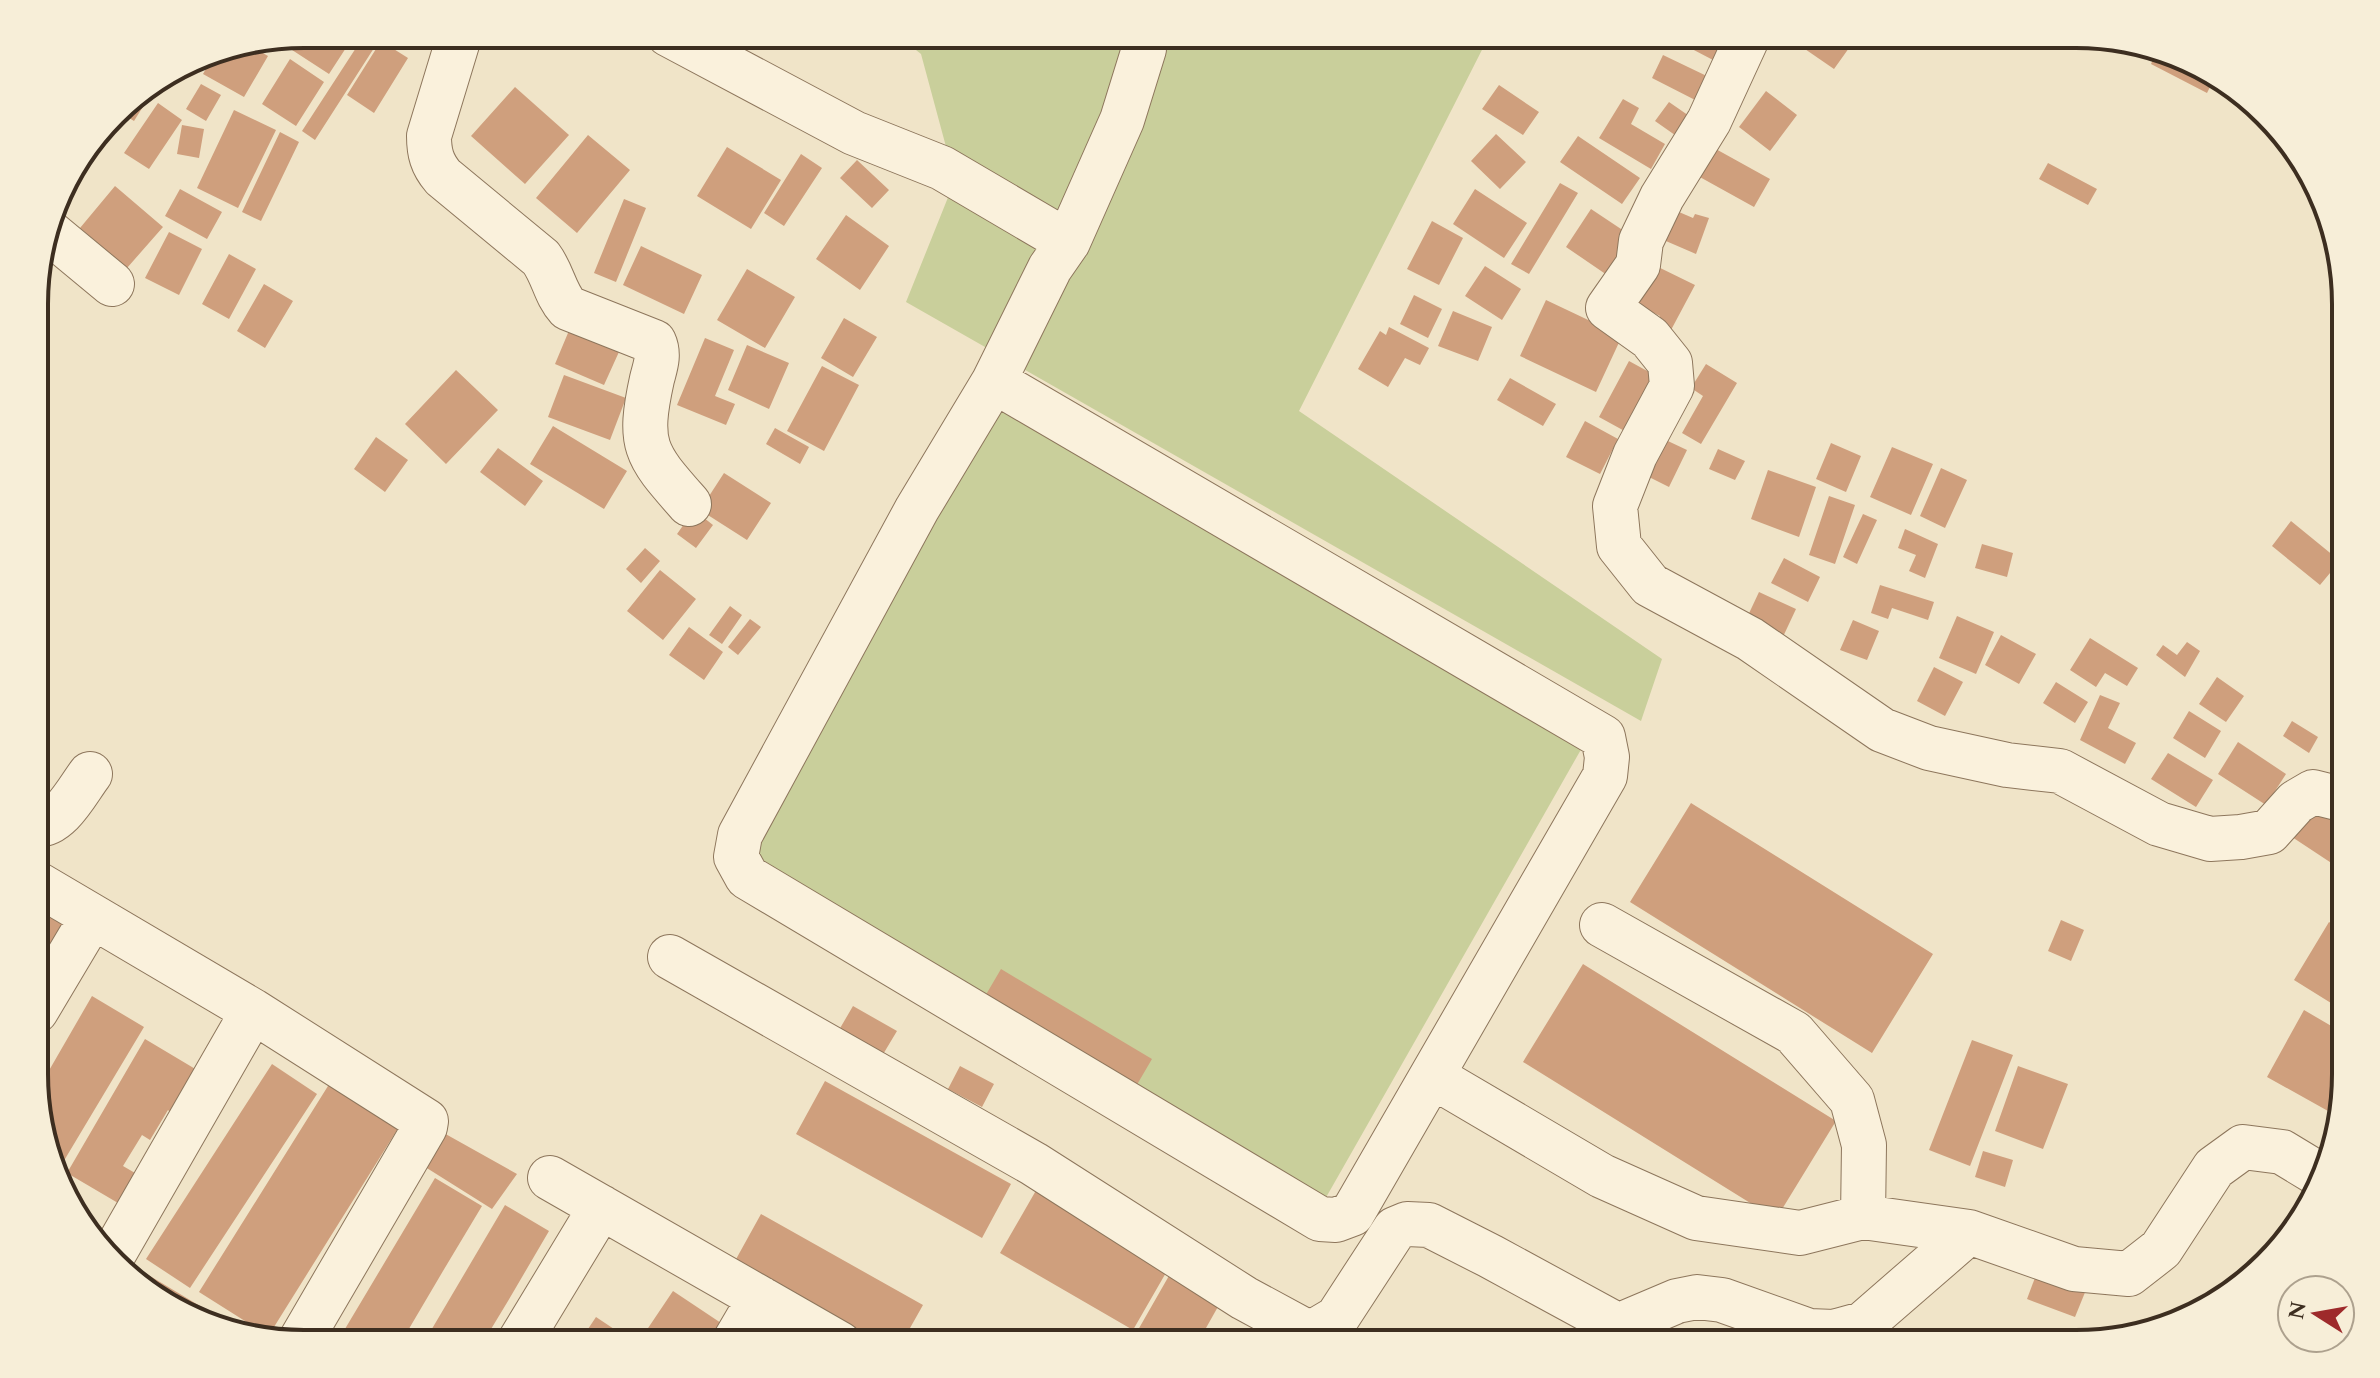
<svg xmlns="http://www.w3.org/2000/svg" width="2380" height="1378" viewBox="0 0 2380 1378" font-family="Spectral,serif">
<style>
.green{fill:#c9cf9b}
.building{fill:#cf9f7d}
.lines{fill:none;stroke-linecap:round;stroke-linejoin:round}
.minor-casing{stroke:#8d765c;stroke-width:46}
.minor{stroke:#faf1dc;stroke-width:44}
.rim{fill:none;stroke:#3d2e20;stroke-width:4}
</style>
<rect width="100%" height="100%" fill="#f0e4c8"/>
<!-- green -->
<path class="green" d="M896,34H1490L1299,411L1662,659L1641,721L906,302L955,180L921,54Z
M998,395L1583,746L1324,1201L740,853Z"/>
<!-- building -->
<path class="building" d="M304,34H355L329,74L289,48L298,35Z
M365,34H383L315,140L302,131Z
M1670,34H1726L1713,60L1669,37Z
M1787,34H1859L1834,69L1786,36Z
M381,41L408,58L374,113L347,95Z
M249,45L268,56L244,97L203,74L216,51Z
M1663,55L1713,79L1701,103L1652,78Z
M2155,55L2211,70L2216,75L2207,93L2151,64Z
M290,59L324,82L296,126L262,104Z
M159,81L134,121L118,111L126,101Z
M201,84L221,95L206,121L186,109Z
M1499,85L1539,112L1523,135L1482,109Z
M515,87L569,135L525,184L471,136Z
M1766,91L1797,115L1770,151L1739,127Z
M1623,99L1639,108L1631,124L1665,144L1651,169L1599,138Z
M1669,102L1695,120L1682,140L1655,121Z
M158,103L182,120L149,169L124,153Z
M234,110L276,130L238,208L197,188Z
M182,125L204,129L199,158L177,154Z
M280,132L299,142L261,221L242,212Z
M1496,134L1526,162L1500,189L1471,161Z
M588,135L630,170L577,233L536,198Z
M1578,136L1640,178L1622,204L1560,162Z
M727,147L781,180L751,229L697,196Z
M1714,148L1770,179L1754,207L1698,176Z
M801,154L822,168L784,226L764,213Z
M857,160L889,190L872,208L840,178Z
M2048,163L2097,189L2088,205L2039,179Z
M1560,183L1578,193L1529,274L1511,264Z
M115,186L163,227L127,268L80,228Z
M180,189L222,212L207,239L165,216Z
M1475,189L1527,223L1504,258L1453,224Z
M624,199L646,208L616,282L594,273Z
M1665,206L1693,218L1695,214L1709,218L1696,254L1652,235Z
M1591,209L1633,237L1607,275L1566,247Z
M846,215L889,246L860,290L816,259Z
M1432,221L1463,238L1439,285L1407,269Z
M169,232L202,249L179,295L145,278Z
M641,246L702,275L684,314L623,285Z
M229,254L256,269L229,319L202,304Z
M1650,263L1695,285L1671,330L1657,323L1660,316L1630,301Z
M1485,266L1521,289L1502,320L1465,296Z
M747,269L795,297L765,348L717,320Z
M264,284L293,301L265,348L237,331Z
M1414,295L1442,309L1428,338L1400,324Z
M1546,300L1622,336L1596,392L1520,356Z
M1453,311L1492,327L1478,361L1438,346Z
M844,318L877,337L853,377L821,358Z
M573,321L623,343L604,385L555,364Z
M1389,327L1429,348L1420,365L1405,358L1388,387L1358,369L1380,331L1386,335Z
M705,338L734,350L715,396L735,404L726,425L677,405Z
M747,345L789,363L769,409L728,390Z
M1629,361L1660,378L1630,434L1599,417Z
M1706,364L1737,383L1701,444L1682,433L1703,396L1691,388Z
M822,366L859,385L824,451L787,431Z
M456,370L498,410L446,464L405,424Z
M564,375L626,398L610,440L548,417Z
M1510,378L1556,404L1543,426L1497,400Z
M1585,421L1618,439L1600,474L1566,457Z
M553,426L627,471L604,509L530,464Z
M775,428L809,447L800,464L766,444Z
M1653,434L1687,450L1669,487L1635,470Z
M376,437L408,460L385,492L354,469Z
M1831,443L1861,456L1846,492L1816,479Z
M1892,447L1933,464L1911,515L1870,497Z
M498,448L543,481L525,506L480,472Z
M1718,449L1745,461L1735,480L1709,469Z
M1941,468L1967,480L1945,528L1920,516Z
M1768,470L1816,487L1799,537L1751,519Z
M724,473L771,503L747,540L700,510Z
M1829,496L1855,505L1835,564L1809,555Z
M694,510L713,525L696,548L677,534Z
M1863,514L1877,520L1857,564L1843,557Z
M2291,521L2340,561L2320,585L2272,546Z
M1905,529L1938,544L1925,578L1909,571L1916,555L1898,548Z
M1982,544L2013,553L2007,577L1975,568Z
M645,548L660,561L641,583L626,569Z
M1784,558L1820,577L1808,602L1771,583Z
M660,570L696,599L663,640L627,611Z
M1880,585L1934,602L1928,620L1892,608L1888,619L1871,613Z
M1759,592L1796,609L1781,641L1744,624Z
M730,606L742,615L722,644L709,635Z
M1957,616L1994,632L1976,674L1939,658Z
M750,619L761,627L738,655L728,647Z
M1853,620L1879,631L1867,660L1840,650Z
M689,627L723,652L704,680L669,655Z
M2001,635L2036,654L2019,684L1985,665Z
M2090,638L2138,668L2127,686L2105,673L2096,687L2070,670Z
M2187,642L2200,651L2185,677L2156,655L2163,645L2177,655Z
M1934,667L1963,682L1945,716L1917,701Z
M2217,677L2244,696L2226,722L2199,704Z
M2056,682L2088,702L2075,723L2043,703Z
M2100,695L2120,703L2108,728L2136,743L2125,764L2080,740Z
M2189,711L2221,731L2205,758L2173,738Z
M2292,721L2318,737L2309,753L2283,736Z
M2238,742L2286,774L2266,805L2218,774Z
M2168,753L2213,780L2196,807L2151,779Z
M1691,803L1933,954L1872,1053L1630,902Z
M2308,804L2345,828V872L2289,835Z
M36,904L70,923L36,980Z
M2061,920L2084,930L2071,961L2048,951Z
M2329,922L2345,932V997L2339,1008L2294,980Z
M1583,964L1836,1121L1776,1219L1523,1062Z
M1001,969L1152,1059L1135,1088L984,998Z
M92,996L144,1027L59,1169L36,1108V1093Z
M853,1006L897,1031L882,1056L839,1030Z
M2304,1010L2345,1034V1079L2328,1111L2267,1077Z
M145,1039L197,1070L171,1113L168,1110L150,1140L142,1135L123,1166L135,1173L118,1203L67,1173Z
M1972,1040L2013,1055L1970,1166L1929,1150Z
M272,1064L317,1094L190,1288L146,1259Z
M960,1066L994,1084L982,1107L948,1089Z
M2018,1066L2068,1084L2043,1149L1995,1131Z
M338,1070L407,1114L269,1335L264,1333L199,1292Z
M825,1081L1011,1184L982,1238L796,1134Z
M442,1132L517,1174L492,1209L422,1165Z
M1983,1151L2013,1160L2005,1187L1975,1177Z
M435,1178L482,1206L443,1271L400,1344H336Z
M1038,1187L1171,1264L1133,1330L1000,1253Z
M505,1205L549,1231L508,1301L482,1344H423Z
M761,1214L923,1305L901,1344H884L735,1261Z
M130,1264L210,1312L206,1318L169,1308L127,1268Z
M1174,1267L1224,1296L1197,1344H1130Z
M2039,1267L2088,1285L2075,1317L2027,1299Z
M673,1291L721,1323L707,1344H646L640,1340Z
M596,1317L632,1341L630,1344H578Z"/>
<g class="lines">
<!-- minor casing -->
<g class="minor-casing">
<path id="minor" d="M460,34L429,136C429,153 432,164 443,177L541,258C553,274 555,294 568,308L654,342C660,355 655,367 652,379C637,447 646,455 689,504
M668,34L854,133L942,168L1068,242
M1749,34L1709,121L1662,197L1641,241L1638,265L1608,308L1650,338L1670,363L1672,386L1635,455L1615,506L1619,546L1650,585L1750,639L1882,730L1929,748L2007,765L2060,771L2159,824L2210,839L2241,837L2269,832L2296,802L2313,792L2345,800
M48,231L112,284
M994,381L1603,737L1607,757L1605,776L1352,1214L1336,1220L1320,1219L747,877L736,857L740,835L917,509L994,381L1050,268L1068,242L1122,120L1144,49L1143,34
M36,825C60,826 77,791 90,774
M36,883L253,1011L426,1121L425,1127L299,1343
M1602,925L1794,1033L1852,1100L1864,1145L1863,1217
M670,957L1034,1164L1244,1298L1305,1331H1315L1337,1318L1395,1229L1407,1224L1429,1225L1490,1256L1615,1324L1625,1323L1677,1301L1697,1297L1722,1300L1809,1331L1834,1332L1863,1324L1969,1232
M36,1011L92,917
M1432,1076L1602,1176L1696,1218L1800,1233L1863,1217L1969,1232L2074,1269L2129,1274L2161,1249L2214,1168L2243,1147L2282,1152L2320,1175
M550,1178L840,1344
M113,1255L253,1011
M518,1344L601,1207
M733,1344L760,1298"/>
</g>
<!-- minor -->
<use href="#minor" class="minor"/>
</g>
<!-- crop -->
<path d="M0 0H2380V1378H0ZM304 48H2076A256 256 0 0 1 2332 304V1074A256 256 0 0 1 2076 1330H304A256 256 0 0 1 48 1074V304A256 256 0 0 1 304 48Z" fill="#f7eed8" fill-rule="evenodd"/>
<path class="rim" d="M304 48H2076A256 256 0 0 1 2332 304V1074A256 256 0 0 1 2076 1330H304A256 256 0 0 1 48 1074V304A256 256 0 0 1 304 48Z"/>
<!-- north arrow -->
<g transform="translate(2316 1314) rotate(281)"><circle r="38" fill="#f7eed8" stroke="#ada18e" stroke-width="2"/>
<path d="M0-6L14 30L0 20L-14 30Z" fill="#9e2a2b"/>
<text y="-12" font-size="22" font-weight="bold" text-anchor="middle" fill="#3d2e20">N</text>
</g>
</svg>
